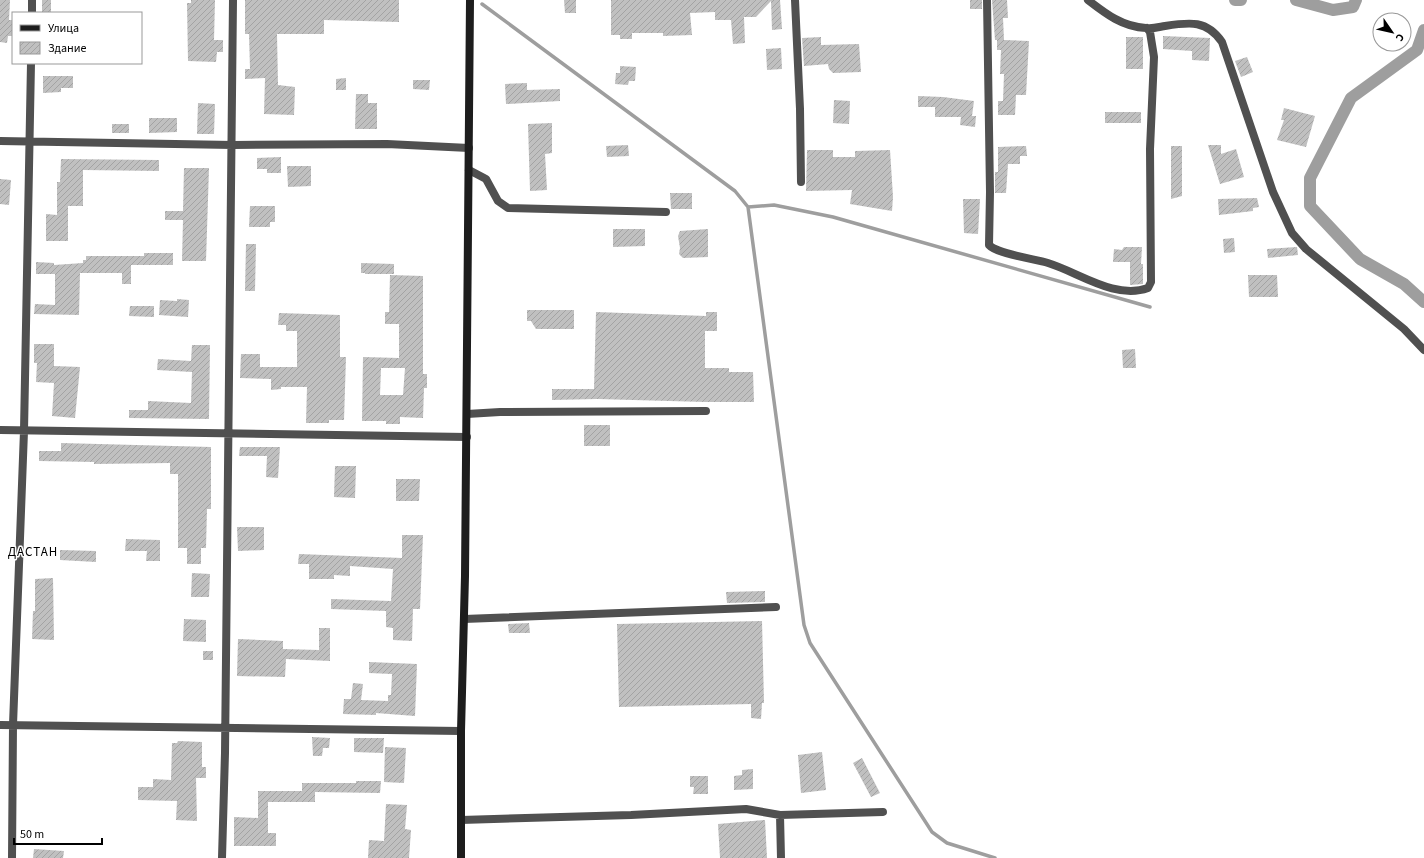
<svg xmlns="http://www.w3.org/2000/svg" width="1424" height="858" viewBox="0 0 1424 858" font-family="'Source Sans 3',sans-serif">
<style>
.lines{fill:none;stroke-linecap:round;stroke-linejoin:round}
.stream{stroke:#9e9e9e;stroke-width:3.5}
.canal{stroke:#9e9e9e;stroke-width:12}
.building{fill:url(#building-hatch);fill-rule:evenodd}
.minor{stroke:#505050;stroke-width:8}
.secondary{stroke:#1d1d1d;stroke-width:8}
.labels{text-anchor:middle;stroke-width:3;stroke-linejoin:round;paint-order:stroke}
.quarter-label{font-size:13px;letter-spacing:1px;fill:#000;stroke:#fff}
</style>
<defs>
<pattern id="building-hatch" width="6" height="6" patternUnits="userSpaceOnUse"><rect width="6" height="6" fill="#c0c0c0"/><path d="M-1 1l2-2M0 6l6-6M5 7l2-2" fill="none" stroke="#a3a3a3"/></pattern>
</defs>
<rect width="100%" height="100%" fill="#fff"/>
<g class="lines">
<!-- stream -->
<path class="stream" d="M482,4L735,191L748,207L804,625L810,643L932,832L947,843L995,858
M748,207L774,205L833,217L1150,307"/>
<!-- canal -->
<path class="canal" d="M1235,0H1241
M1296,0L1333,10L1353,7L1356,0
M1424,30L1417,50L1351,98L1310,178V206L1360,259L1404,284L1424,302"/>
</g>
<!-- building -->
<path class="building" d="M0,0H10L9,20H13V36H8L7,43L0,42Z
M42,0H51V13H42Z
M191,0H215L214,40H223V52H217L216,62L188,61L187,3H191Z
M245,0H399V22L324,20V34H277L278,85L295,87L294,115L264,114L265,78L245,79V69H250L249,34H245Z
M564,0H576V13H565Z
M611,0H780L782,29L772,30L771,1L756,17H744L745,43L733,44L731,20H715V12L690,13L692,35L663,36V33H632V39H620V35H611Z
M970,0H982V9H970Z
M992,0H1007L1008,18H1003L1004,40L1029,41L1026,95H1016L1015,115H998V101H1003L1004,74H1000L1001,50H997V40H995Z
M1163,36L1210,38L1209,61L1192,60V51L1163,49Z
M821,37V45L859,44L861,72L833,73L829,69L828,64L804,66L802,38Z
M1126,37H1143V69H1126Z
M781,48L782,69L767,70L766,49Z
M1247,57L1253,72L1241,77L1235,61Z
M620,66L636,67L635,81H629L628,85L615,84L616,73H620Z
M43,76H73V88H61V92L43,93Z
M346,78V90H336V79Z
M413,80H430L429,90L413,89Z
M527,83V90L560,89V101L506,104L505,84Z
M356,94H368V103H377V129H355Z
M918,96L943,97L974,101L972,116H976L975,127L960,125L961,117H935V107H918Z
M834,100L850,101L849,124L833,123Z
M198,103L215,104L214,134H197Z
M1284,108L1315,116L1306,147L1277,140L1284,120H1281Z
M1105,112H1141V123H1105Z
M149,118H177V132L149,133Z
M552,123V153L545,154L547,190L530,191L528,124Z
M112,124H129V133H112Z
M628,145L629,156L607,157L606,146Z
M1208,145H1221V154L1236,149L1244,177L1220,184Z
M1026,146L1027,156H1020V164H1008L1006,193H995V172H998V147Z
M1171,146H1182V196L1171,199Z
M807,150H833V157H855V151L890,150L893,197L892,211L850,204L852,190L806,191Z
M281,157V173H267V169H257V158Z
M61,159L159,160V171L83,170V206H68V241H46V214L57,215V182H60Z
M287,166H311V186L288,187Z
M184,168H209L206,261H182L183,220H165V211H183Z
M0,179L11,180L9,205L0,204Z
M670,193H692V209H671Z
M1257,198L1259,207L1253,208V211L1219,215L1218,199Z
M963,199H980L978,234L964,233Z
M250,206H275V222H270V227H249Z
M613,229H645V246L613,247Z
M708,229V257L683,258L679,254L680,248L678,236L680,231Z
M1234,238L1235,252L1224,253L1223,239Z
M246,244H256L255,291H245Z
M1124,247H1142L1141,264H1143V284L1130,285V262H1113L1114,249L1122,250Z
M1297,247L1298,255L1268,258L1267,249Z
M144,253H173V265H131V284H122V273H80L79,315L34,314L35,304L55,305V274H36V262L54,263V265L83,263V260H86V256H144Z
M361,263L394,264V274H365V273H361Z
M390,275L423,276V374H427V388H424L423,418L400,417V424H386V421H362L363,357L399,358V324H385V312H389ZM381,368H405L403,395H380Z
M1248,275H1277L1278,297H1249Z
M177,299L189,300L188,317L159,315L160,300L177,301Z
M130,306H154V317L129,316Z
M527,310H574V329H536L531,321H527Z
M596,312L706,316V312H717V331H705V368H729V372H753L754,402H705L597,399L552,400V389H594Z
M279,313L340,315V357H346L344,420H329V423H306L307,387H281V389L271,390V379L240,378L241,354H260V367H297V331H286V325H278Z
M34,344H54V366L80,367L75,418L52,416L54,383L36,382L37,363H34Z
M192,345H210L209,419L129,418V410H148V401L191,403L192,372L157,370L158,359L191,361Z
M1135,349L1136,368H1123L1122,350Z
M584,425H610V446H584Z
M61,443L211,447V509H207L206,548H201V564H187V548H178V474H170V463L94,464V462L39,461V451H61Z
M240,447H280L278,478L266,477L267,456H239Z
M335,466H356L355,498L334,497Z
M396,479H420L419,501H396Z
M237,527H264V550L238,551Z
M402,535H423L420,609H413L412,641L393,640V628L386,627V611L331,609V599L391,601L393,569L350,566V576L334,575V579H309V564H298L299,554L402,558Z
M126,539L160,540V561H146L147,551H125Z
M60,550L96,551V562L60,560Z
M192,573L210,574L209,597H191Z
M53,578L54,640L32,639L33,611H35V579Z
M765,591V602L727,603L726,592Z
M184,619L206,620V642L183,641Z
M762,621L764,703H762L761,719L751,718V704L619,707L617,624Z
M529,623L530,633H509L508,624Z
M319,628H330V661L286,659L285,677L237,676L238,639L283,641V649L319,650Z
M203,651H213V660H203Z
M369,662L417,664L415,716L376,713V715L343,714L344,699H351L353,683L363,684L361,700L388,701V695H391L392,674L369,673Z
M312,737L330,738L329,748H323L322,756H313Z
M354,738H384L383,753L354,752Z
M178,741L202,742V767H206V778H196L197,821L176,820L177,801L138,800V787H153V779L171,780L172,743H177Z
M385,747L406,748L404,783L384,782Z
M822,752L826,790L801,793L798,755Z
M862,758L880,793L871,797L853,763Z
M753,769V789L734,790V776L742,775V770Z
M690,776H708V794H693L694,787H690Z
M356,781H381L380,793L315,792V802H268V833H276V846H234V817L258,818V791H302V783H356Z
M386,804L407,805L405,829L411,830L409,858H368L369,840L384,841Z
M765,820L767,858H720L718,824Z
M34,849L64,851L63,858H33Z"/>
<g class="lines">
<!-- minor -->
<path class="minor" d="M795,0L800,109L801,182
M987,0L990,192L989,245C997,254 1035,259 1048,263C1078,272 1115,300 1148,288L1151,282L1150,149L1154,57L1150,32L1147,28
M1088,0C1106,14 1123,27 1146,28C1152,29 1159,27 1165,26C1190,22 1207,20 1222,42L1273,192L1292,233L1306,249L1404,329L1424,350
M32,13V0
M0,141L233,145L387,144L469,148
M469,170L486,179L498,201L508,208L666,212
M467,414L500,412L706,411
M0,430L467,437
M464,619L776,607
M0,725L461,731
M780,815L781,858
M461,820L631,815L746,809L780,815L883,812
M12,858L13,725L24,431L31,63
M222,858L225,753L233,0"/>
<!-- secondary -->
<path class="secondary" d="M461,858V731L465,576L470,0"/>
</g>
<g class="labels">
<!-- quarter labels -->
<g class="quarter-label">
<text x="33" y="556">ДАСТАН</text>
</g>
</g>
<!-- legend -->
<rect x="12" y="12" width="130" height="52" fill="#ffffff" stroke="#999999"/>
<rect x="20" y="25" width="20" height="6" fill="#1d1d1d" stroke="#999999"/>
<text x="48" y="32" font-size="12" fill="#000000">Улица</text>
<rect x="20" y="42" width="20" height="12" fill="url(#building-hatch)" stroke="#999999"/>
<text x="48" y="52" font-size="12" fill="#000000">Здание</text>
<!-- north arrow -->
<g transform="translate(1392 32) rotate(124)"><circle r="19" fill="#ffffff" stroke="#999999"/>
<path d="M0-3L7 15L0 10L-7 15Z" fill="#000000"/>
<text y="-6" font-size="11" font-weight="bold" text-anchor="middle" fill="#000000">С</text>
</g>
<!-- scale -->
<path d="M14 838v6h88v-6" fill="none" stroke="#000000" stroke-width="2"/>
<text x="20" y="838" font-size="12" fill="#000000" stroke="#ffffff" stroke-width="3" paint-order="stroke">50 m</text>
</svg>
